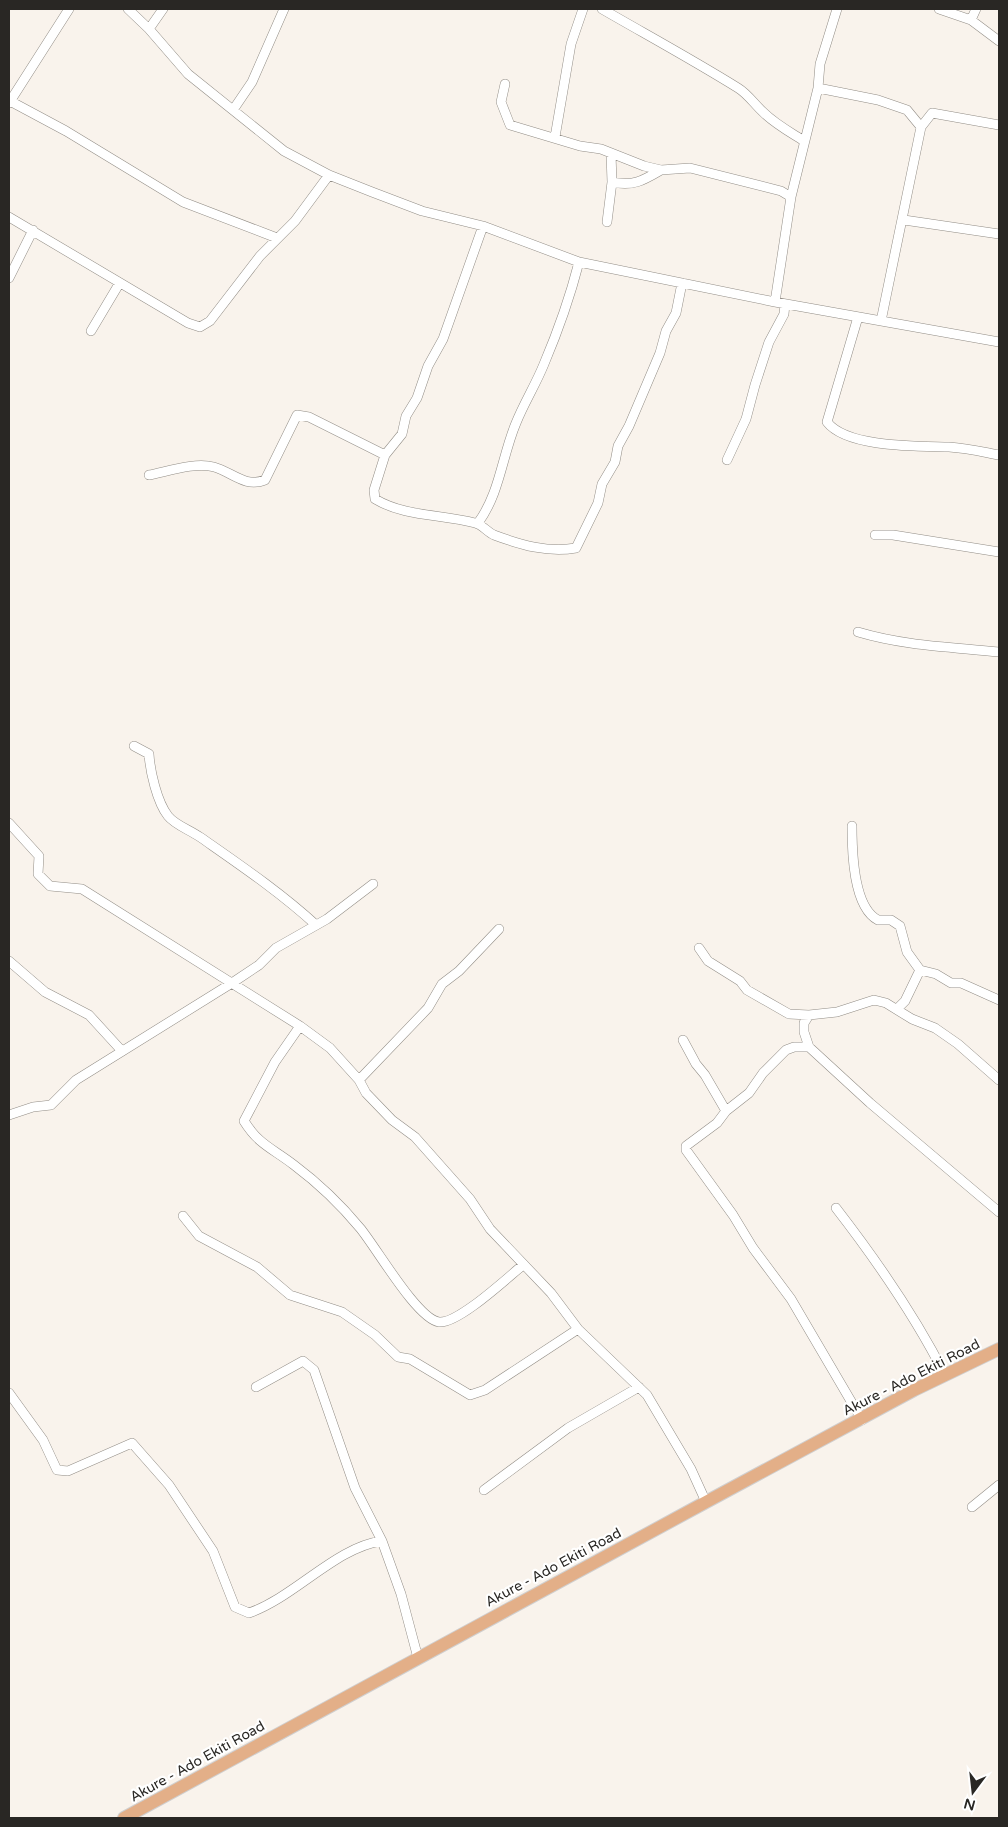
<svg xmlns="http://www.w3.org/2000/svg" width="1008" height="1827" viewBox="0 0 1008 1827" font-family="'Varela Round',sans-serif">
<style>
.lines{fill:none;stroke-linecap:round;stroke-linejoin:round}
.street-casing{stroke:#928d86;stroke-width:10}
.primary-casing{stroke:#d0cfcf;stroke-width:14}
.street{stroke:#fff;stroke-width:9}
.primary{stroke:#e3af88;stroke-width:12}
.labels{text-anchor:middle;stroke-width:4.5;stroke-linejoin:round;paint-order:stroke}
.street-label{font-size:14px;fill:#292724;stroke:#fff}
</style>
<rect width="100%" height="100%" fill="#f9f3ec"/>
<g class="lines">
<!-- street casing -->
<g class="street-casing">
<path id="street" d="M128,9L149,29L188,74L284,151L329,175L372,192L422,211L483,226L579,262L775,302L999,342
M602,9C647,35 693,60 738,88C748,94 755,105 763,112C775,124 790,132 804,141
M939,9L971,20L999,41
M971,20L976,9
M149,29L163,9
M505,84L501,102L510,125L580,146L601,149L644,166L661,170L690,168L781,191L791,197
M818,88L878,100L907,110L921,127
M10,101L66,131L183,202L277,238
M9,103L69,9
M233,110L252,82L284,9
M555,137L571,44L583,9
M612,182C633,187 644,180 661,170
M9,217L188,323L200,327L210,321L260,256L295,221L329,175
M904,220L999,234
M607,222L612,182L611,154
M483,226L443,339L428,366L417,398L406,416L402,434L385,455L374,490L375,499C405,517 442,514 475,523C483,525 487,532 494,535C521,545 548,553 576,548L598,503L602,484L615,462L618,446L629,426L660,353L666,331L676,313L682,283
M9,278L33,230
M775,302L791,197L818,88L820,64L837,9
M858,317L827,422C847,448 919,446 949,447C966,448 983,452 999,455
M881,321L921,127L932,113L999,125
M91,331L119,284
M727,460L746,419L755,385L769,342L784,314L785,304
M149,475C169,471 195,462 214,467C232,472 245,488 265,480L297,415L309,417L385,455
M478,523C500,493 502,456 516,423C524,403 536,384 544,364C558,331 570,297 579,262
M875,535H893L999,552
M858,632C905,646 951,647 999,652
M134,746L149,754C150,771 157,802 168,816C175,825 190,830 200,837C240,865 280,892 316,925
M9,823L39,856L38,874L50,886L82,889L300,1026L330,1048L359,1080L366,1093L392,1120L415,1137L470,1199L490,1229L551,1293L578,1329L647,1395L691,1469L706,1502
M852,826C852,851 853,907 878,920H891L900,926L907,952L920,970L905,1001L897,1009
M699,948L708,961L740,981L747,990L789,1014L809,1015
M9,961L45,992L89,1015L121,1050
M920,970L936,974L951,983H961L999,1000
M300,1026L275,1062L244,1121C259,1145 272,1148 294,1165C318,1183 341,1205 360,1228C376,1247 417,1319 439,1322C458,1324 507,1278 523,1265
M683,1040L696,1064L705,1075L726,1111
M809,1047H794L786,1050L763,1073L749,1093L726,1111L717,1123L686,1146V1150L733,1215L753,1248L791,1299L862,1420
M359,1080L428,1008L442,984L459,971L499,929
M999,1080L958,1044L935,1028L912,1019L886,1003L874,1000L837,1012L809,1015L804,1023V1032L809,1047L870,1103L999,1212
M9,1115L33,1107L51,1105L76,1080L232,983L259,965L276,948L327,919L373,884
M836,1208C877,1261 915,1316 945,1375
M183,1216L199,1236L257,1267L290,1295L342,1312L375,1335L398,1357L410,1359L470,1395L485,1390L578,1329
M256,1387L303,1361L314,1370L355,1488L382,1541L401,1594L418,1658
M9,1393L43,1440L57,1470L68,1471L132,1443L169,1485L213,1551L235,1607L249,1613C295,1597 336,1547 382,1541
M484,1490L568,1428L639,1387
M972,1507L999,1485"/>
</g>
<!-- primary casing -->
<g class="primary-casing">
<path id="primary" d="M124,1818L706,1502L914,1390L999,1349"/>
</g>
<!-- street -->
<use href="#street" class="street"/>
<!-- primary -->
<use href="#primary" class="primary"/>
</g>
<g class="labels">
<!-- street labels -->
<g class="street-label">
<text transform="translate(911 1377) rotate(-27)" y="5">Akure - Ado Ekiti Road</text>
<text transform="translate(553 1567) rotate(-28)" y="5">Akure - Ado Ekiti Road</text>
<text transform="translate(197 1761) rotate(-29)" y="5">Akure - Ado Ekiti Road</text>
</g>
</g>
<!-- border -->
<rect width="1008" height="1827" fill="none" stroke="#292724" stroke-width="20"/>
<!-- north arrow -->
<g transform="translate(973 1792) rotate(195)" stroke="#ffffff" stroke-width="4" paint-order="stroke">
<path d="M0-4L9 19L0 12L-9 19Z" fill="#292724"/>
<text y="-8" font-size="14" font-weight="bold" text-anchor="middle" fill="#292724">N</text>
</g>
</svg>
